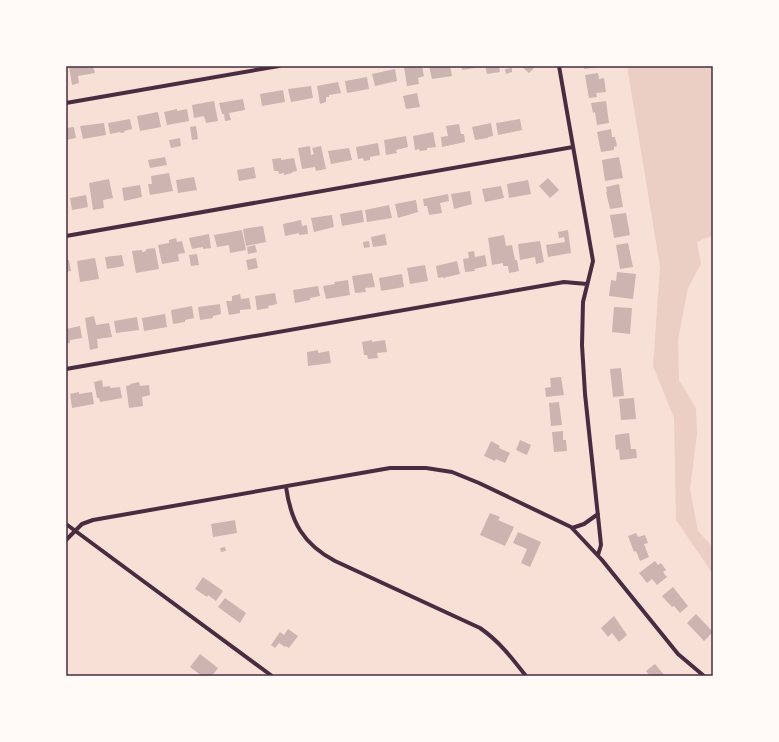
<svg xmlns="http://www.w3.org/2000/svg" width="779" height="742" viewBox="0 0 779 742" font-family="Lato,sans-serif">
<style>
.green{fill:#ebcfc5}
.building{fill:#ccb4b1}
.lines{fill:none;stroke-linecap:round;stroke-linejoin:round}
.minor{stroke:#4a2c40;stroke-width:4}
.neatline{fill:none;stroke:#4a2c40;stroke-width:1.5}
</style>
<rect width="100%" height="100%" fill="#f7e1d7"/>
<!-- green -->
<path class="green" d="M627,66H713V239L711,236L697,242L701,264L688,288L678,340L679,380L696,408L697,435L690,489L698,531L713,547V574L676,520L674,418L653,366L660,267Z"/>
<!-- building -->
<path class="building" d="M69,66H93L95,73L78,76L79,83L72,85Z
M412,66H422L424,76L418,78L419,84L407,86L404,67Z
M429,66H450L452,76L432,79Z
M461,66H482V67L462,70Z
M485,66H499L500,72L487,74Z
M521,66H536L529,73Z
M584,66H599V67L584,69Z
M512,68V72L506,74L505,69Z
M395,69L397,81L375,86L372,74Z
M598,73L599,79L604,78L606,92L596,93L597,97L589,98L585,75Z
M367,77L369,89L347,93L345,81Z
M338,82L341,93L329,95V97H326V102L320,104L317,86Z
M311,86L313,98L291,102L288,89Z
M283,90L285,102L262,106L260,94Z
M417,93L420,107L406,109L403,96Z
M243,99L245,110L229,113L231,120L225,121L224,114H222L219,103Z
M214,101L218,121L206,123L204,116L194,118L192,105Z
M606,101L609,123L597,125L595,112L593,113L591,103Z
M177,109V111L187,109L189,121L167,125L164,112Z
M158,112L161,127L140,131L137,116Z
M130,119L132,129L124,131L125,132L121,133L120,132L110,134L108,123Z
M520,119L522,130L498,135L496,123Z
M104,123L106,135L83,139L80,126Z
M491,123L493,136L488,137V138L475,140L472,127Z
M459,124L461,134H464L465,142L442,147L441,137L448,136L446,126Z
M196,126L198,139L192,140L190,127Z
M74,127L76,138L66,140V128Z
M611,129L612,137H615L617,146L614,147V150L601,152L597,132Z
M433,132L436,147L427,148V150L420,151L419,149L415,150L413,136Z
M406,136L408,147L396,150L397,153L386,155L384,140Z
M180,138L181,146L171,148L169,140Z
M378,143L380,155L370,157V160L364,161L363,158L358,159L356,147Z
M310,146L311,155L314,154L312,148L321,146L326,169L316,171L315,167L302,169L298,148Z
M349,148L352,160L331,164L328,151Z
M165,157L167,165L150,168L148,160Z
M619,157L623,178L605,181L602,160Z
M281,158V160L294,158L297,171L292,172V173L284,175V173L279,174L278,171H274L272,159Z
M254,167L256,178L239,181L237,170Z
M169,173L173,191L150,195L148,184H152L151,176Z
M194,177L197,190L178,193L176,180Z
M548,178L559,190L550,198L539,186Z
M109,179L113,198L103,200L104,208L93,210L89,183Z
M528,180L531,194L509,198L507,184Z
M619,184L623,207L610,209L606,192H607L606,187Z
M140,185L142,197L124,201L122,188Z
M501,186L504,198L485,202L482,189Z
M470,191L472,204L454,209L451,194Z
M448,194L449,201L440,203L442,213L429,215L427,206H424L423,199Z
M86,195L88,207L72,210L70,198Z
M416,200L418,212L398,218L395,204Z
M389,205L392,218L367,222L365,210Z
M362,210L364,222L342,226L340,214Z
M626,213L630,235L614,238L610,215Z
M332,215L334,227L314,232L311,218Z
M301,220L302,226L307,225L308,234L299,235V233L285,236L283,224Z
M263,226L266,242L246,246L243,229Z
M242,230L246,250L230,253L229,245L217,247L214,235Z
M568,230L571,253L548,257L546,245L565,242L564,237L559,238L558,232Z
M209,234L211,248L203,249V247L192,249L189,238Z
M385,234L387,245L373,247L371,237Z
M504,235L506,246L512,245L515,260H517L519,271L509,273L508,266H503V263L492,265L488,238Z
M176,238L177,242L182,241L185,253L178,254L179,261L162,264L158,245L169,243V240Z
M369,241L370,247L364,248L363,242Z
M540,241L544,262L536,264L535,257L520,260L518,244Z
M628,243L633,267L620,269L616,245Z
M255,245L257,252L248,254L247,247Z
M155,248L159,269L136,273L132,251L142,250V252L146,251V249Z
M474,251L475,257L485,255L487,266L474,269L475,271L465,272L463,259L469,258L468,252Z
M197,254L199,265L191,266L189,255Z
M122,255L124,266L107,269L105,257Z
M95,258L99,279L80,282L77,261Z
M256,258L258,268L248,270L246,260Z
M66,260H69L71,271L66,272Z
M457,261L460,274L443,278V277L438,278L436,266Z
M425,265L428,281L410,284L407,268Z
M617,272L636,274L633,299L609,296L611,280L616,281Z
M372,273L375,287L365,288L366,292L355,293L352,276Z
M402,274L404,287L381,291L379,278Z
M348,280L350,295L326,299L323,286L335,284L334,282Z
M318,286L320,296L310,298V300L295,303L293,290Z
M275,293L277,304L268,306L269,308L257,310L255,296Z
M240,294L241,299L249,298L251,309L240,310V313L229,315L226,301H232V296Z
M220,304L221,314L213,316V318L200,320L198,307Z
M192,306L194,318L185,320V322L173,324L171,310Z
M614,307L632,308L630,334L612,332Z
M165,314L167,327L144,331L142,318Z
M94,316L96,325L109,323L112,337L97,339L98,348L90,350L85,318Z
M137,317L139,330L116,333L114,321Z
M80,326L82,338L70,340V343H66V329Z
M372,340V342L385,340L387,352L377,353L378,358L368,359L367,355H364L362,342Z
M318,350V353L329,351L331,363L308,366L307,352Z
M621,368L624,396L613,397L610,369Z
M561,377L564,395L546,397L545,388L551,387L550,378Z
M102,380L103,387L110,386V388L120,387L122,398L100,402L99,398H97L94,382Z
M139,382L140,386L149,385L150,395L142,397L143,406L129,408L126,386L131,385L130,384Z
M79,392V394L92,392L94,404L72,408L70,394Z
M634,398L636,419L621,420L619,399Z
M559,402L562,425L551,426L549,403Z
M563,431V440H566L567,451L554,452L552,432Z
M629,433L631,449H636L637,458L620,460L619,449L616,450L615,435Z
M520,440L531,445L527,455L516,450Z
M491,441L500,446L499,448L510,453L505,463L496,459L495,461L484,456Z
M490,513L500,517L498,520L514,527L505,546L480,535Z
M235,520L237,533L213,537L211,524Z
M518,532L541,542L530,567L521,563L527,549L513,543Z
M636,533L638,537L645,535L648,543L644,544L649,557L640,561L636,551L634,552L628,536Z
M225,547L226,551L221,552L220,548Z
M655,561L658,565L661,563L666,570L663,572L667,577L657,585L652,579L647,583L639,573Z
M203,577L223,591L216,601L208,595L207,597L195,589Z
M673,587L688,606L680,613L674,606L672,607L662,596Z
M225,598L246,613L240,623L218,607Z
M696,614L713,632L704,641L687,623Z
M614,616L627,635L619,642L612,633L608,637L601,628Z
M288,629L298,636L289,648L286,646L285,647L279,643L275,648L271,645L280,632L284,635Z
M200,654L218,668L212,676H202L190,667Z
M655,664L665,676H650L646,671Z"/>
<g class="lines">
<!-- minor -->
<path class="minor" d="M559,66L593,261L583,302L582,345L585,394L600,535L601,545L598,555
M66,103L279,66
M66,236L573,147
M66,369L564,282L587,284
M286,487C291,522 303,544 335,561L480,628C499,641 512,658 526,676
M66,524L135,575L272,676
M572,528L584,524L598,514
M66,540L82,524L93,520L390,468H426L452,472L479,483L571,527L602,560L678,654L704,676"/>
</g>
<!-- border -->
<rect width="779" height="742" fill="none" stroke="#fffaf5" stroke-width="134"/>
<rect x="67" y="67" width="645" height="608" class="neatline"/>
</svg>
